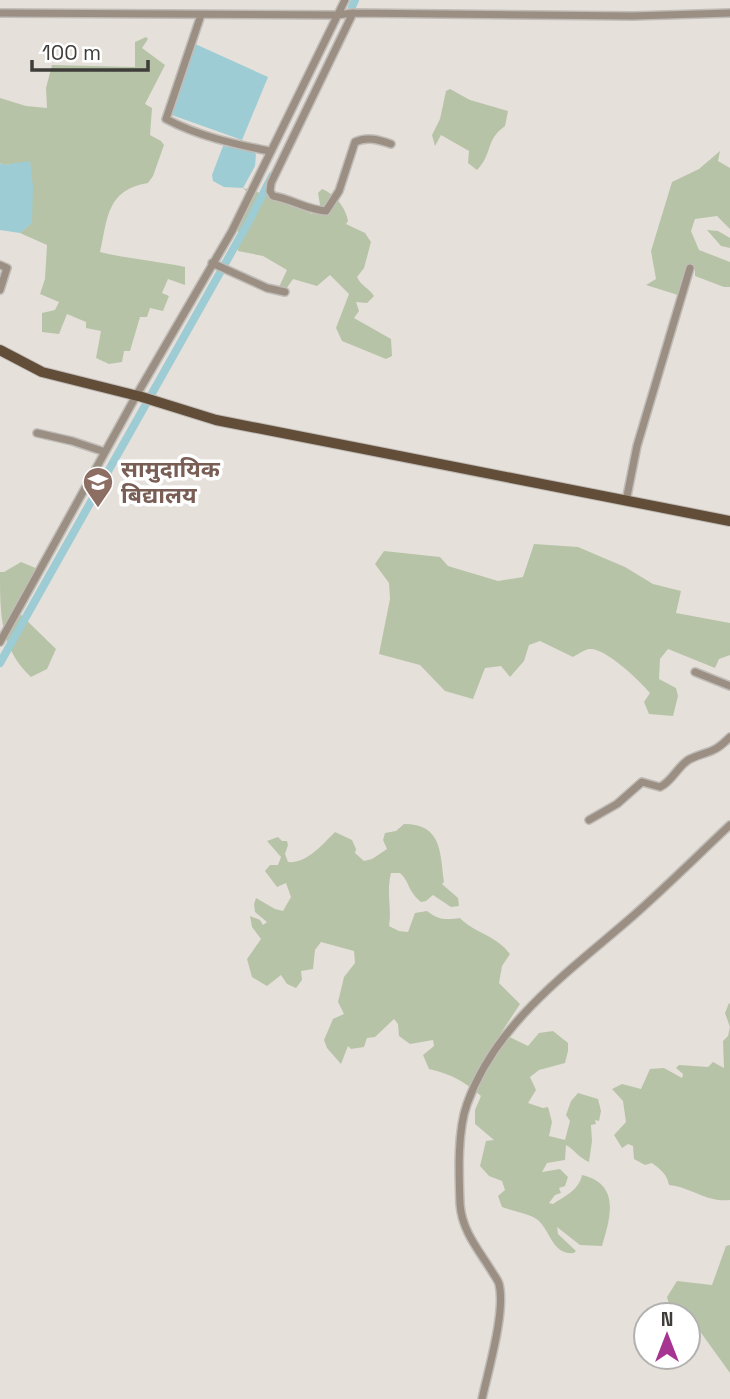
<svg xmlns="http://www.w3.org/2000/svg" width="730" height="1399" viewBox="0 0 730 1399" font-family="'Space Grotesk','Noto Sans Devanagari',sans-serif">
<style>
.green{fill:#b7c3a7}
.water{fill:#9dccd4}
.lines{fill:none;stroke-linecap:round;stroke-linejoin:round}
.canal{stroke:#9dccd4;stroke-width:8}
.minor-casing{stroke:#c0bcb7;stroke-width:10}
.major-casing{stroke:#c0bcb7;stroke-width:12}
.minor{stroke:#9b8f83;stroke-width:7}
.major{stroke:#614d38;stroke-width:10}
.labels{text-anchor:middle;stroke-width:7;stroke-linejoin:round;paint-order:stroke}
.education-label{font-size:23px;font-weight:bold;fill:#785e54;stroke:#fff;text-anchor:start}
</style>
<rect width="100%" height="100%" fill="#e5e0da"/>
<!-- green -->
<path class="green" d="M146,37L148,39L142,48L165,65L145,104L152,108L150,135L161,141L164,145L153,176L148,183C106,190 108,218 100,252C129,259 157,261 185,267V285L168,279L162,293L169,296L163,311L150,308L147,317H140L130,351H124L122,362L109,364L96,358L101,331L86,328V322L67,314L59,334L42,332V313L55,310L59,302L40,294L45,279L47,245L20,233L32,222L30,162L4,165L0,163V98L26,106L47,108L46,88L52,65L135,67V42Z
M450,89L470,100L508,111L505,126C485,140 493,154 477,170L468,163L469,151L441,135L435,146L432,135L440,119L446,91Z
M720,151L718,161L730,168V229L717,216L695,219L691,231L699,250L730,262V287H724L695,276V268L689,266L678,295L646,285L656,279L651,251L672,182L699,169Z
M243,188L288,201L312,214L320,205L318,193L322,189C335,194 346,208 348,221L346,224L365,233L371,242L364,268L357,277C361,286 369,288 374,296L367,303L356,302L359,311L354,318L391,339L392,356L386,359L342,341L336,328L349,294L330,275L317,286L293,279L286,289L279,287L287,270L263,256L238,251V228L248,193Z
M707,230L718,231L730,238V248L721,246Z
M534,544L578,547L625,567L653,584L681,591L676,613L730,623V655L719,659L715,668L668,649L660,659L659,679L676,688L678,696L673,716L649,714L644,702L650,693C640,681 605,647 589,649C584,650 578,654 573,657L540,641L529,645L524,661L510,677L501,666L485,668L473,699L445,691L420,665L379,654L390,599L389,583L375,564L384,551L440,557L448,566L498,581L523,577Z
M21,562L38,569L32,583L15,605L19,613L56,649L47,669L31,677C0,648 0,614 0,572H4Z
M404,824C442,824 440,852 444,882L442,884L458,898L459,906L451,907L433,895L426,901L421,902C407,890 410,882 400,873H391C386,894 392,906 389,926L399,931L408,932L415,913L427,911C438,920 446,920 460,918C474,933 496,935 510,954L502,966L499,983L520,1004L501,1033L528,1046L539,1033L553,1031L568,1043V1051L565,1063L539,1070L530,1077L536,1090L528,1103L543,1108L548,1107L552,1122L549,1136L565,1140L570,1121L566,1115L571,1101L578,1093L598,1099L601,1111L599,1121L595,1120L596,1124L591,1125L592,1141L589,1162C579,1158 575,1150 566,1145L565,1160L547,1163L542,1172L560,1169L568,1177L565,1186L559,1188L561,1193L555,1195L549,1203L553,1204C565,1196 579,1190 582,1175C620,1184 611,1216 602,1246L580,1245L557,1227L558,1234L576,1251L574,1253C553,1255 551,1233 539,1221C532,1214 512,1211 502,1207L498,1196L505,1190L502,1181L489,1176L480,1166L486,1141L494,1140L475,1124V1110L481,1096C464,1081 451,1074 429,1069L423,1055L434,1046L433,1040L410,1044L399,1036L398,1024L394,1019L375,1037L367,1038L364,1047L351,1049L348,1046L341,1064L327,1048L324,1040L333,1019L344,1014L338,1002L344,977L355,963L354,951L321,942L315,950L313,969L301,971L302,980L296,988L287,984L281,975L267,986L252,977L247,959L261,939L252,927L250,916L260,920L263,925L267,922L255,912L254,904L256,898L275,909L283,911L291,897L286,883L277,887L265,871L270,865H278L281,857L267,841L278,837L282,841H287L288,845L285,854L288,862C306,864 322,845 335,832L352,840L356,849L355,853L364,861L372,859L387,849L383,840L385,833L396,831Z
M729,1003L730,1004V1200C707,1203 691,1187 669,1185C667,1174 661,1170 652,1163L645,1165L634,1159L633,1146L628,1144L622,1148L614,1135L626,1122L623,1101L612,1089L622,1084L641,1089L650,1069L664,1068L682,1078L683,1074L676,1068L679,1065L708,1067L713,1062L724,1068L723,1041L728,1036L730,1027L725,1013Z
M730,1245V1373L699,1330L688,1324V1315H672L667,1297L677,1281L712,1285L726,1246Z"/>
<!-- water -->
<path class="water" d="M193,43L268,77L242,140L169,114Z
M223,146L251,150L256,154L255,166L243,188L224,187L213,181L212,175Z
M30,161L33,187L32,223L20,233L0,230V163L4,165Z"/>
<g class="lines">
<!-- canal -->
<path class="canal" d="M352,7L355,0
M0,663L248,223L272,176"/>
<!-- minor casing -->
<g class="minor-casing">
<path id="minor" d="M0,13L337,15L353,13L633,16L730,13
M353,13L271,183L270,191L273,196C292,199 307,210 326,211L339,191L355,142C367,136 379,140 391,144
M201,15L166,119C198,136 234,144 269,151
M212,263L267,288L285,292
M0,265L7,268L0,290
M37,433L72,441L105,452
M626,501L637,446L690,268
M0,642L136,396L232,231L345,0
M695,672L730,686
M589,820L617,804L642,782L660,787C673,781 678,765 690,759C709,750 712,755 730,737
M482,1399C488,1371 506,1311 499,1284C498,1280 494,1275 491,1270C478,1249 462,1231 460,1204C459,1175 457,1132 467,1104C496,1022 570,971 633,916C666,887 698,855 730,825"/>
</g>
<!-- major casing -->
<g class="major-casing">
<path id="major" d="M0,350L42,372L142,397L216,420L730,521"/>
</g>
<!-- minor -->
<use href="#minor" class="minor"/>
<!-- major -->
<use href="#major" class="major"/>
</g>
<!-- icons -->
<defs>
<g id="school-pin" transform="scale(1.575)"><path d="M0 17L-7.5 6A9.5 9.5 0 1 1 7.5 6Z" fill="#8d6e63" stroke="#fff"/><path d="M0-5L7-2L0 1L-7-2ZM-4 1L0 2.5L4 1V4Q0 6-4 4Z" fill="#fff"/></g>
</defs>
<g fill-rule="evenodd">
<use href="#school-pin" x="98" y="482"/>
</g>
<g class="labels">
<!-- education labels -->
<g class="education-label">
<text x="121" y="477">सामुदायिक<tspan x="121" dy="26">बिद्यालय</tspan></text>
</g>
</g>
<!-- north arrow -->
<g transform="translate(667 1336)"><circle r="33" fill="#ffffff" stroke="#b2b1b0" stroke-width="2"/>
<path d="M0-5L12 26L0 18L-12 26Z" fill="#a63591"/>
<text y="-10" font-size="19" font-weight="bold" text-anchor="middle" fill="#3e3d3a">N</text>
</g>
<!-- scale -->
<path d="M32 60v10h116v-10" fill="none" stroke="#3e3d3a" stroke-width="3.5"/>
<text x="42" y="60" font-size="21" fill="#3e3d3a" stroke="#ffffff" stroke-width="5" paint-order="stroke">100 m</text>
</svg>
